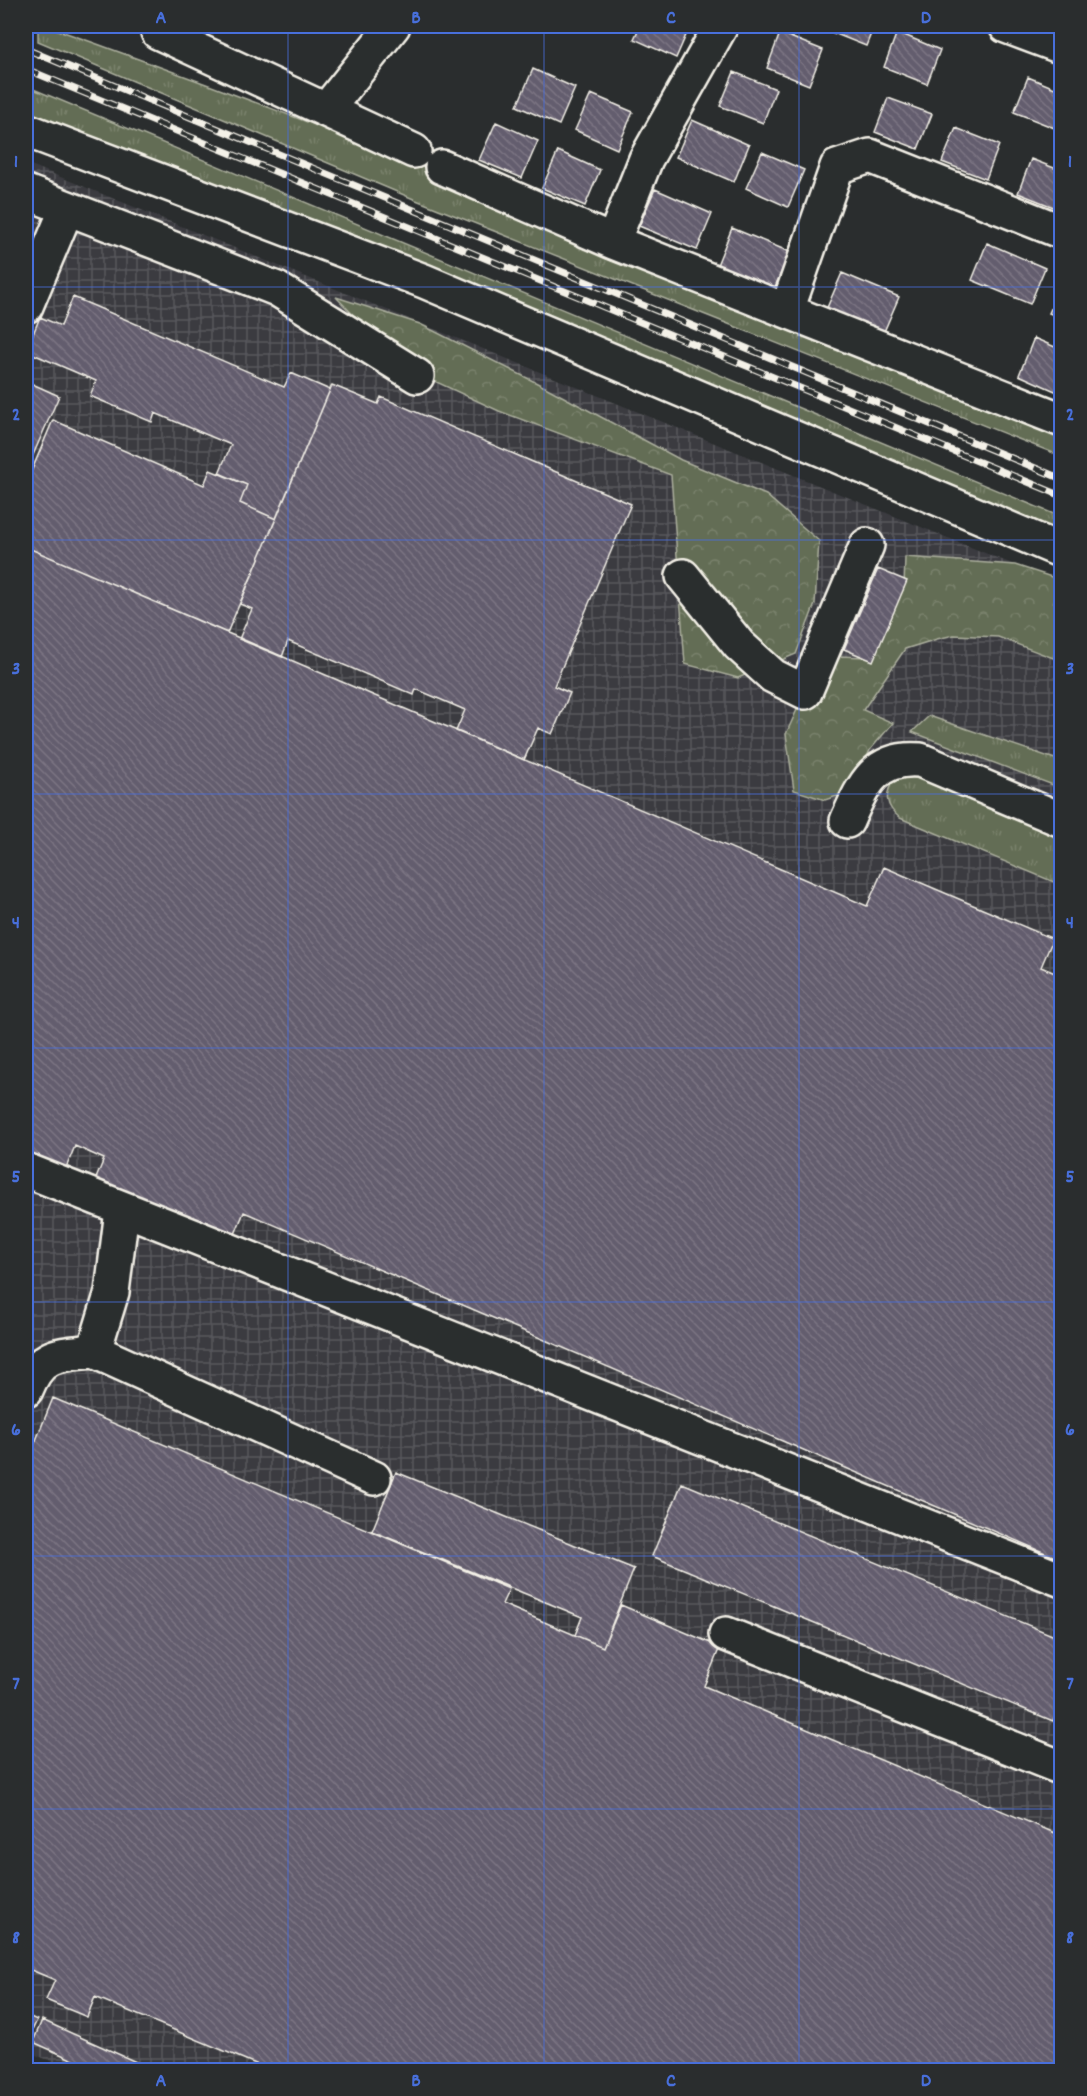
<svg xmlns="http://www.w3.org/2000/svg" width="1087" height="2096" viewBox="0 0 1087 2096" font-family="Dekko,sans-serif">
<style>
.industrial{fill:url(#industrial-grid)}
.grass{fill:url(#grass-tufts);stroke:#acaf9e;stroke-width:1.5}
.forest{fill:url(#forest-crowns);stroke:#acaf9e;stroke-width:1.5}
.building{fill:url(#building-back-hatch);stroke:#f4f1e8;stroke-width:1.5}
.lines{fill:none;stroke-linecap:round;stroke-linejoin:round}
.minor-casing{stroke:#f4f1e8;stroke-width:38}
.minor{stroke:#2a2d2e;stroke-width:33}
.rail-casing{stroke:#f4f1e8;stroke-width:7}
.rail{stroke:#2a2d2e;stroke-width:4.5;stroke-dasharray:14;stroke-linecap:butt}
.grid{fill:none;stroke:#486fdb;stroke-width:1.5;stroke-opacity:0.55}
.neatline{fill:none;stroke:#486fdb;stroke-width:2}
.grid-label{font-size:20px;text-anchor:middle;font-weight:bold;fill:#486fdb}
</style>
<defs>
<pattern id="industrial-grid" width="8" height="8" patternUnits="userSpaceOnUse" patternTransform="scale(1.5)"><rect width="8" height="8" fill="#3b3b41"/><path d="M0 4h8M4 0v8" fill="none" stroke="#58585c"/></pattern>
<pattern id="grass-tufts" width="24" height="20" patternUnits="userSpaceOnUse" patternTransform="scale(1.5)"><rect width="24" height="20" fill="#636d54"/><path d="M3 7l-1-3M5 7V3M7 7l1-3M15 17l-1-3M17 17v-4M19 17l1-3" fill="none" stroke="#7a826d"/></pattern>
<pattern id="forest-crowns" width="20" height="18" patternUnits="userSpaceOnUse" patternTransform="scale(1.5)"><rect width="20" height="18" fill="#636d54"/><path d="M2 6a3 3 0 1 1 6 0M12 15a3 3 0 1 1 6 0" fill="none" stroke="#7a826d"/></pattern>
<pattern id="building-back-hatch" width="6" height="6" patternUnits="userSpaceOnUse" patternTransform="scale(1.5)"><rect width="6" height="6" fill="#645d6e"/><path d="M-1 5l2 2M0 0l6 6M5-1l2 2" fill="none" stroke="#7b7583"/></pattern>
</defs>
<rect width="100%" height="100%" fill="#2a2d2e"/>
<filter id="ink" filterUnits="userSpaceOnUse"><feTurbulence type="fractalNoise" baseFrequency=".0167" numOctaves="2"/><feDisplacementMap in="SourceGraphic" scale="12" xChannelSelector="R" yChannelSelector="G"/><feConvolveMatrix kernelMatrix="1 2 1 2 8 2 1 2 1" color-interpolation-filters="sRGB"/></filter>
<g filter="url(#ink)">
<!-- industrial -->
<path class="industrial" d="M26,163L1061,584V2070H73L26,2051Z"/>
<!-- grass -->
<path class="grass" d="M38,26H47C389,148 725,286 1061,423V456L416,200L38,41Z
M26,86L1061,517V551L26,130Z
M929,716L1061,761V788L912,732Z
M915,774L1061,833V885L900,818C885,806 884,795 894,779Z"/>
<!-- forest -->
<path class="forest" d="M336,297L420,324L547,388L681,460L766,495L819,541L815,604L796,654L738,678L685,664L671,475L499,411L404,367Z
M905,557L1015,565L1061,580V661L998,637L954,635L937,639L905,649L863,710L893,723L870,750L852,791L825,800L794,790L786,734L805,692L840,656L866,657L904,588Z"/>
<!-- building -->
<path class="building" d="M640,26H690L676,58L634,39Z
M825,26H874L866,46L823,29Z
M897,32L940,50L927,84L884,67Z
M780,33L823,50L809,85L767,68Z
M533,69L575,88L559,125L517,106Z
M734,72L776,89L763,123L720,106Z
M1028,77L1062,91V118L1057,129L1014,112Z
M591,94L633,112L617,149L575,130Z
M888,98L932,114L918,149L875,132Z
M692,120L749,145L734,182L676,157Z
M496,122L538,141L522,178L479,160Z
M956,128L999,145L986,179L942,162Z
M558,151L600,170L585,206L542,188Z
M762,152L804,170L788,207L746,188Z
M1031,159L1062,171L1061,210L1018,193Z
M655,189L712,214L697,250L639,226Z
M732,228L790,252L774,289L717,265Z
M987,243L1045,268L1030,304L972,280Z
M842,273L899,297L883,334L826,310Z
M1062,284V318L1049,313Z
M73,297L284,387L291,373L330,390L276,519L240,503L247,485L219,473L231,445L155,413L152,422L90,396L96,381L26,351L40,317L61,326Z
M1034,338L1062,350V394L1019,375Z
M28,382L59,396L26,471V387Z
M332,385L378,404L381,397L631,504L554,686L570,693L552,734L538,728L524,760L456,731L465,710L416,689L414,695L288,641L282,657L239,639L252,609L240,604Z
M53,420L204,485L210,470L247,485L240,503L276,519L227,633L26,547V484Z
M26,547L867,906L884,867L1053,939L1041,967L1062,976V1560L244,1212L233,1239L95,1181L104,1159L75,1146L66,1168L26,1151Z
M878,569L907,581L873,661L844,649Z
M53,1398L509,1589L502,1604L603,1647L621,1605L720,1647L704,1686L1062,1836V2070H270L95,1997L87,2017L46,2000L55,1980L26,1968V1465Z
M396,1472L634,1569L603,1647L575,1635L582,1617L372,1531Z
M682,1483L1062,1639V1699L1053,1721L652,1556Z
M26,2015L37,2020L28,2039L26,2038Z
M42,2020L154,2070H96L33,2042Z"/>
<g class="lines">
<!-- minor casing -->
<g class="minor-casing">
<path id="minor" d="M163,26L158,32L414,151
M721,26L646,159L613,242L1062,420
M1006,26L1062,47
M327,109L393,26
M26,130L424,281L1062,551
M442,167L613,242
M26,192L277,289L417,376
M26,306L67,208
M787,310L837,167L870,156L1062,232
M683,576L739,645L773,676L805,692L867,545
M847,821C863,785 875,756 920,760L1062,820
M26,1170L1062,1580
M94,1351L112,1292L122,1210
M26,1390C41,1352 58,1355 94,1351L374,1478
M726,1634L1062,1768"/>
</g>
<!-- minor -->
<use href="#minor" class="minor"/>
<!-- rail casing -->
<g class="rail-casing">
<path id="rail" d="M26,49L1062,479
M26,69L1062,496"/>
</g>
<!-- rail -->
<use href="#rail" class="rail"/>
</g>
</g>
<!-- grid -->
<path class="grid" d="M288,26V2070M544,26V2070M799,26V2070M26,287H1062M26,540H1062M26,794H1062M26,1048H1062M26,1302H1062M26,1556H1062M26,1809H1062"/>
<!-- margin -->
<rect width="1087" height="2096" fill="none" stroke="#2a2d2e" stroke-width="66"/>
<rect x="33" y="33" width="1021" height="2030" class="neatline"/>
<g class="grid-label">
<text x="161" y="23">A</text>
<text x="416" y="23">B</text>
<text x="671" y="23">C</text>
<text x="926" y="23">D</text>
<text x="16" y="167">1</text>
<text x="1070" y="167">1</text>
<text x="16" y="420">2</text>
<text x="1070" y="420">2</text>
<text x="16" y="674">3</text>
<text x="1070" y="674">3</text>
<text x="16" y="928">4</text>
<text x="1070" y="928">4</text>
<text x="16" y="1182">5</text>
<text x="1070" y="1182">5</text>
<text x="16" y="1435">6</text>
<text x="1070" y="1435">6</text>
<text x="16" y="1689">7</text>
<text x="1070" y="1689">7</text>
<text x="16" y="1943">8</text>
<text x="1070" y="1943">8</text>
<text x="161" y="2086">A</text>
<text x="416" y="2086">B</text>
<text x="671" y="2086">C</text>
<text x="926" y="2086">D</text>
</g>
</svg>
